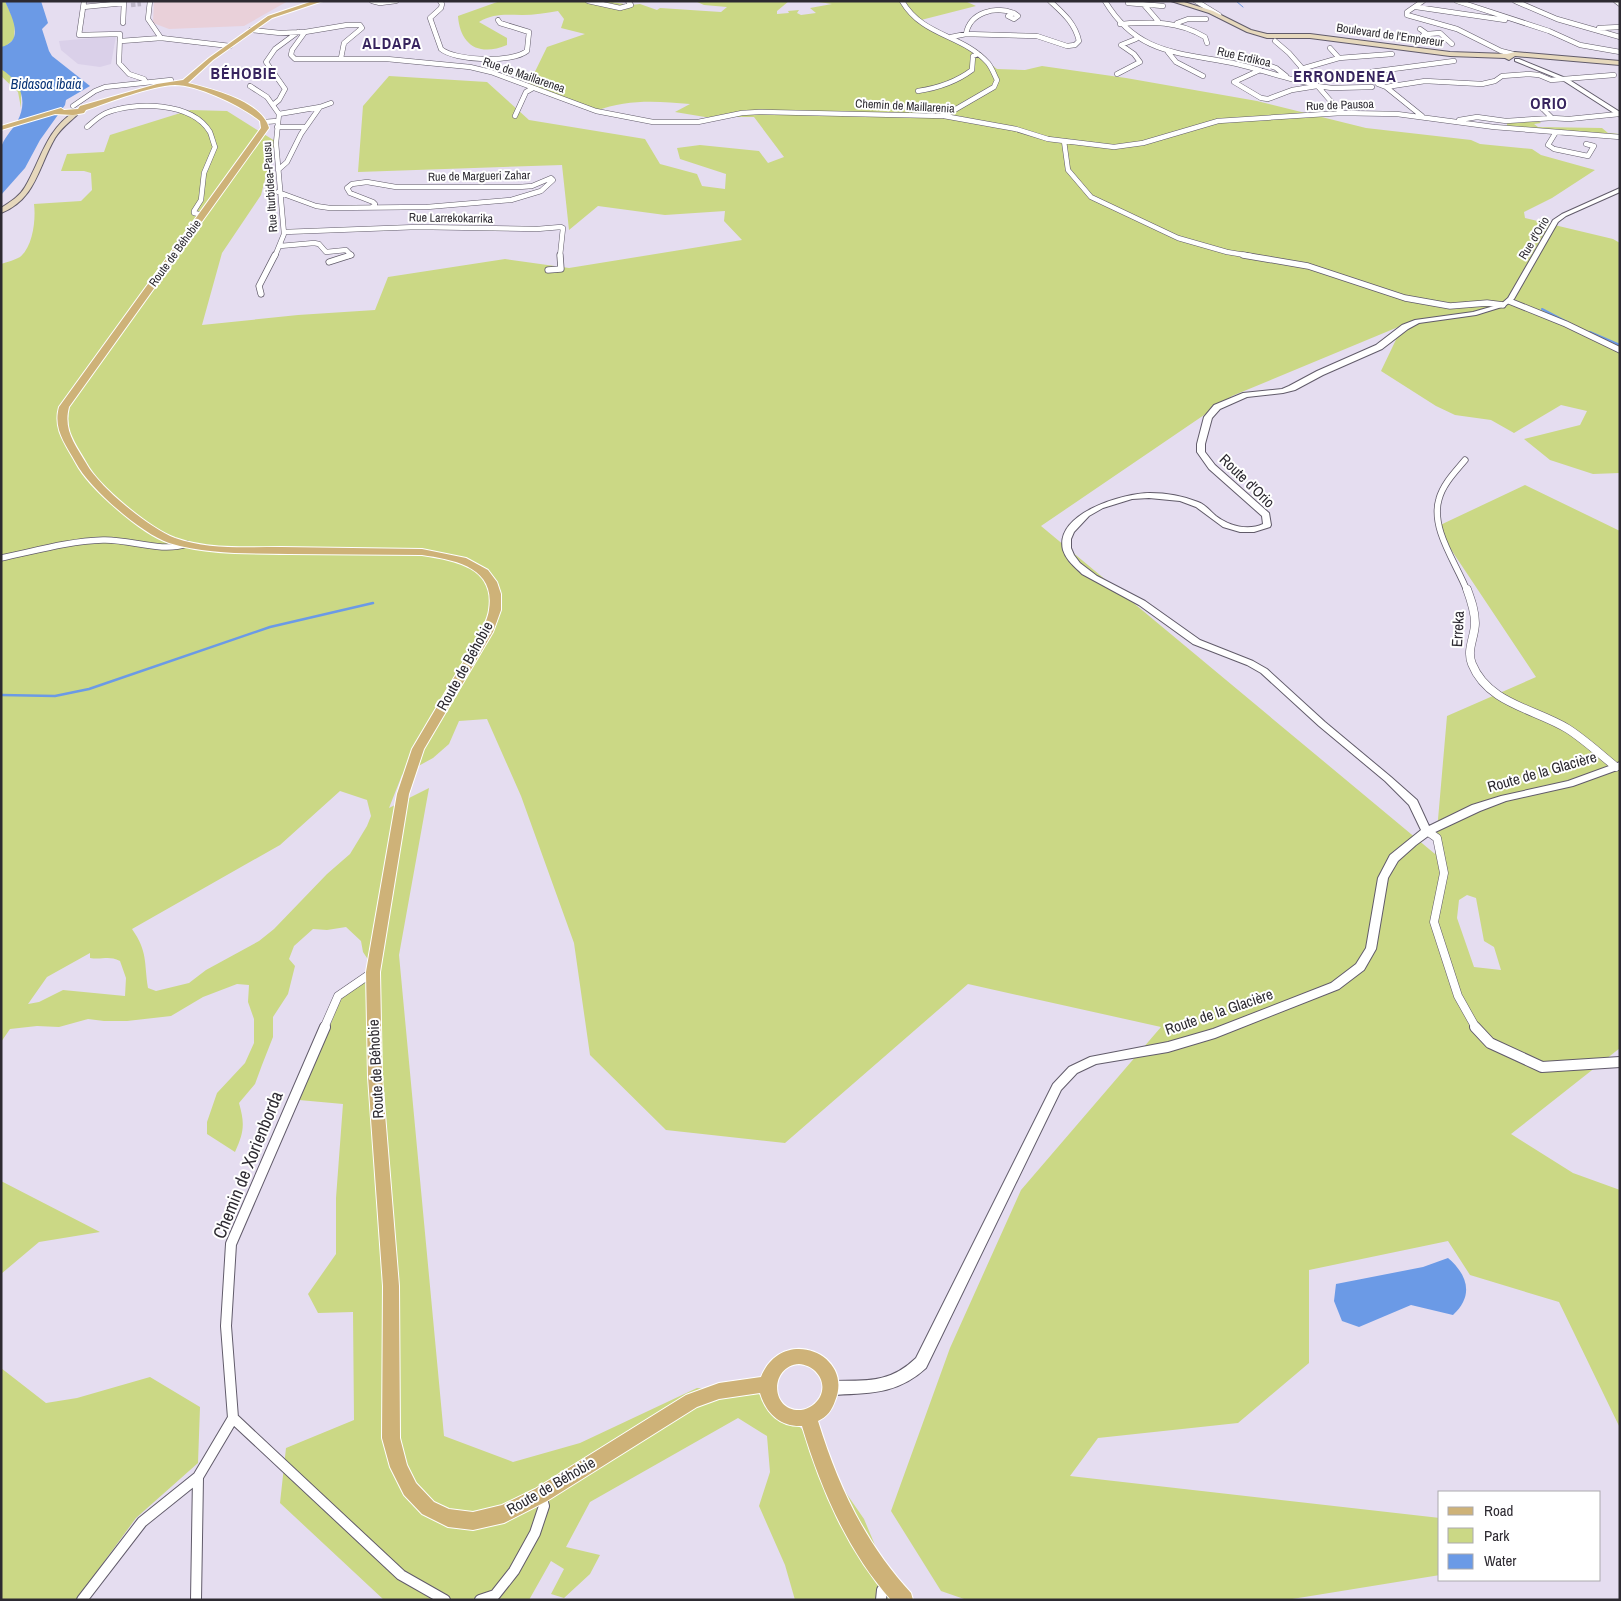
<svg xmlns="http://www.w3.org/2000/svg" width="1621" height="1601" viewBox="0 0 1621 1601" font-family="'Archivo Narrow',sans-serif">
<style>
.built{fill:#dad0e9}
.industrial{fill:#e9d0d9}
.green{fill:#cbd885;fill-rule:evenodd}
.water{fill:#6b9ae6}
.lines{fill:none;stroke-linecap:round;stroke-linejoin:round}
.stream-far2{stroke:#6b9ae6;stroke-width:1}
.stream-far1{stroke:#6b9ae6;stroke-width:2}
.stream{stroke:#6b9ae6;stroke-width:2.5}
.minor-tunnel{stroke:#c0b9ca;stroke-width:4.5;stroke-dasharray:4.5 2;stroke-linecap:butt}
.minor-far3-casing{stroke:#615b6a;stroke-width:5.5}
.minor-far2-casing{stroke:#615b6a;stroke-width:7}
.minor-far1-casing{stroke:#615b6a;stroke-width:9}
.minor-casing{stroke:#615b6a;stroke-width:12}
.tertiary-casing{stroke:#615b6a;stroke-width:2}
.secondary-casing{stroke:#615b6a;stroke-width:2}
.primary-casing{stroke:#fff;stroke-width:2}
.minor-far3{stroke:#fff;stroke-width:4.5}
.minor-far2{stroke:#fff;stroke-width:5.5}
.minor-far1{stroke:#fff;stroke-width:8}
.minor{stroke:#fff;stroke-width:10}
.tertiary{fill:#fff;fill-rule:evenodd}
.secondary{fill:#e6d8bc;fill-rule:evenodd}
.primary{fill:#ceb278;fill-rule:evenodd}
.labels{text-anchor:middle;stroke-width:4;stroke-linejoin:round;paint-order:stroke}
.far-street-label{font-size:12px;fill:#2d2a31;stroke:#fff}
.far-water-label{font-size:14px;font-style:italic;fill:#083376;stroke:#fff}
.street-label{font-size:15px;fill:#2d2a31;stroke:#fff}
.far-district-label{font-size:16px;font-weight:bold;letter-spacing:1px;fill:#37245e;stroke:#fff}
.near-street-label{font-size:18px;fill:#2d2a31;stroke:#fff}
</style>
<rect width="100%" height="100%" fill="#e5ddf0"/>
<!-- built -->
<path class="built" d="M116,36L111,64L100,67L78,64L61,50L59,41Z"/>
<!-- industrial -->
<path class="industrial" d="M154,1H288L244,26L169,29L153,23Z"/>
<!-- green -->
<path class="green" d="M1,1H5L15,23L14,39L6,46L21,89V108L18,92L1,76Z
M500,1H605L631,5L640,4L657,10L660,8L721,12L727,7L704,5L695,1H789L777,11V14L789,13L788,11L799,10L797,13L801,15L816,13L810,8L832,4L812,1H902L918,21L978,54L997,69L1025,70L1042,66L1126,78L1257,101L1366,128L1471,140L1480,144L1532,149L1541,155L1595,170L1552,198L1524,212L1525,218L1613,239L1620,243V473L1593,474L1550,460L1524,439L1580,425L1587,411L1561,405L1514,433L1491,420L1455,415L1436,406L1381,371L1403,325L1232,396L1041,526L1435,854L1447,716L1536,677L1436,527L1525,485L1620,531V1048L1511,1134L1573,1173L1620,1190V1428L1559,1302L1470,1275L1448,1241L1309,1270V1363L1238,1423L1098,1438L1070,1476L1440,1518V1575L1286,1600H967L941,1591L891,1511L950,1348L1021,1190L1161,1027L968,984L785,1143L666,1130L590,1055L574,943L521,796L487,719L459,721L449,744L433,758L402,775L389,808L429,788L399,955L444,1436L513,1462L580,1443L697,1388L759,1394L802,1429L864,1519L898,1600H795L785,1565L759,1506L770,1472L767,1436L738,1418L590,1502L566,1547L600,1555L590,1574L564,1598L551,1594L564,1569L551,1561L529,1600H384L280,1503L286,1448L354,1420L353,1312L318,1313L308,1294L336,1254V1198L343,1104L299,1100L341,999L375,970L363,952L361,941L346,927L327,930L313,929L294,946L289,959L295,966L288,994L273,1017V1037L262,1065L255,1084L239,1103C245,1124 244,1132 235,1152L207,1134V1122L217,1093L245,1063L254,1043V1019L248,1002L249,985L237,984L203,997L171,1016L127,1021H104L88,1019L59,1027L37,1026L10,1029L1,1042V264C7,262 15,260 20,257C33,247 36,219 34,204L81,201L92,190L91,173L84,171H61L67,154L104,152L110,135L190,110L227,111L275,141L261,195L222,253L202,325L298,315L375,310L388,277L505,259L569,268L742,240L724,221L725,211L665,215L598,206L569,230L562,165L358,172L363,106L389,76L487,82L529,120L645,139L660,164L697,174L702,186L725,189L726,174L680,159L677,148L700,145L759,151L768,163L784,157L754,117H705L675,112L690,104C657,101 627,99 596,111L528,86L547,47L585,34L561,28L564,19L558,11C546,13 534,15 522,15C506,15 494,13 479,22L507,38V45C479,57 460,45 458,16ZM340,791L367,800L371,816L367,826L350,854L327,874L274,929L259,941L206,970L189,983L156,991L148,988C144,962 148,952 132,929L280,845ZM1467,895L1476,898L1484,941L1494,947L1501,970L1474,967L1457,918L1459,900ZM90,953V958C103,960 108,955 120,961L126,978L125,996L63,990L39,1002L28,1004L47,977Z
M904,1H965L976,6L921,20L914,15Z
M1539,121L1541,123L1534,124L1538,127L1602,128L1608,133L1620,134V136L1507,126V122Z
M1,1181L100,1232L39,1242L1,1274Z
M1,1368L46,1403L77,1398L150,1377L200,1407L198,1463L136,1518L76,1600H1Z"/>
<!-- water -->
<path class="water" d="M5,1H41L48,23L42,29L49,51L52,56L90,86L66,100L65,105L40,140L25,168L1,195C1,180 0,162 1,148C3,139 12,130 17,122C29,100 20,81 1,69V47C26,41 11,16 5,1Z
M1448,1258C1468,1275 1474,1296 1453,1315L1411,1305L1359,1327L1342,1321L1334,1301L1336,1284L1423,1267Z"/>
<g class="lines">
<!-- stream-far2 -->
<path class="stream-far2" d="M1236,1L1243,7"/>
<!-- stream-far1 -->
<path class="stream-far1" d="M1542,309L1567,322
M1590,332L1620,345"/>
<!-- stream -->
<path class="stream" d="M1,695L55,696L89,689L270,627L373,603"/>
<!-- minor-tunnel -->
<path class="minor-tunnel" d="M131,5L141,4"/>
<!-- minor-far3 casing -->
<g class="minor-far3-casing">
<path id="minor-far3" d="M84,1L79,35L120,34L119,63L129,74L144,79L146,82
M150,1L148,19L161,38
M372,1L380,3L396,1
M440,1L442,4L441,8L430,18L441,49C455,61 512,63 527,51L529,32L500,23L498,20
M588,1L620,8L631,5L628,1
M902,1C923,37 962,34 988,63C992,68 994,74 997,80L994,87L944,116
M1105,1C1138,56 1181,52 1237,64C1263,70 1288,80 1315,84
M1196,1L1219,15
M1423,1L1407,12V15L1457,29L1501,51L1513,54
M1457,1L1549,31L1580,45L1620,52
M1515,1L1557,19L1620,37
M1616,1L1620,4
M1128,3L1163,6
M1145,6L1158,21
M83,7L124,3
M1416,7L1505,20
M1014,13L1018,16L1014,19L1008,16Z
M123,23L124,1
M1177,23L1188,19H1206
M1120,24C1151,22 1177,20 1205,37L1207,43
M1599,28L1620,27
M251,30L280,33L305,32L292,50L291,55L295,59H387L470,67L491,72L596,111L653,122H698L742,113L759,112L944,116L1016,129L1048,139L1114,147L1143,143L1218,121L1341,113L1397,114L1494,127L1620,137
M305,32L347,25H360L362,28L344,43L341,58
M966,34C970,12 995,6 1014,13
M1427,34L1440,33L1452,44
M951,37L966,34L1037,36L1067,46L1075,45L1079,41C1075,23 1063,13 1050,1
M1403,39L1420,40L1424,34H1427L1420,29
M121,41L161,38L230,46
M1275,41L1289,53L1341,113
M1330,48L1339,58
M1168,52L1176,62L1203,76
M1262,63L1276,68L1286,76
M1301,69L1339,58L1392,54
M1260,70L1234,82L1261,98L1268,99L1292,90L1317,86L1332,88L1372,87
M1117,74L1140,62L1134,54L1121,45L1136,39
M250,86L267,97L279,114L276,143L284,234L275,256
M1386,87L1378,84L1369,74L1370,72L1454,61
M918,91C938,88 956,82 972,70L973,56L978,54
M1536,100L1544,104L1539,105L1532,102Z
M274,104L279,100L285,89L266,62L275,49L298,32
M1539,105L1552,118
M73,106L95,91L105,87L171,80
M279,114L320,107L331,103
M515,116L526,92L533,88
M1422,116L1386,87L1425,81L1482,84L1495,81L1502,76L1528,74L1539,75L1551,80L1614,75
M1459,120L1477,117L1506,121L1552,118L1569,119L1619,114
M264,122L277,121
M87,127C93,122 99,116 106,113C135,101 192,102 210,132C212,137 213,142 215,147L204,173L201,200L194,211V213L203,215
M277,127H304
M1556,132L1548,145L1554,149L1588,156L1594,146L1586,144
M1064,141L1068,170L1091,197L1178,238L1227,252L1251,256
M278,170L287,162L301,134L320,107
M278,192L316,206L330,208L427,207L511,200L541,191L553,180L551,178L532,186L519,187H396L367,182L352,184L347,188L350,193L373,202L375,204L373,206
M284,232L417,227L537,229L561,227L563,228L560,256
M280,246L314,243L319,244L326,252L346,250L351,255L348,256"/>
</g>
<!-- minor-far2 casing -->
<g class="minor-far2-casing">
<path id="minor-far2" d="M1243,255L1308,266L1405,298L1450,306L1487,303L1503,305
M329,262L351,255
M548,270L561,269L560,255
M261,294L259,286L275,255
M1509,301L1566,324L1620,350
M1465,460C1455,472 1443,484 1439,499C1430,529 1457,564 1467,591
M1,558C35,551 69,541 103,540C131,539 160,553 187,544"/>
</g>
<!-- minor-far1 casing -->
<g class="minor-far1-casing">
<path id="minor-far1" d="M1467,589C1471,600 1475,611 1475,623C1475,637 1466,650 1472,664C1488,704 1536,709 1568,729C1585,740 1600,754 1616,767
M1427,831L1437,838L1444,873L1434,922L1458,996L1476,1028
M324,1028L338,996L373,972"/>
</g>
<!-- minor casing -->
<g class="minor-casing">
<path id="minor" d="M325,1027L231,1244L226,1326L233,1418L401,1575L445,1600
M1475,1027L1490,1043L1542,1067L1620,1062
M82,1600L142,1522L198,1477L233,1418
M196,1600L198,1477
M480,1600L495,1595L514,1571L535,1533L544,1506L541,1495
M881,1600L882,1590L888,1584"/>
</g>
<!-- tertiary casing -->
<g class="tertiary-casing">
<path id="tertiary" d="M1515,59H1519L1568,79L1620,112V117L1564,81L1515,61Z
M1620,188V192L1566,216L1558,222L1514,299L1505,306L1476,315L1419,323L1408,329L1382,349L1323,375L1295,390L1283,393L1247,397L1220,409L1212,418L1205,444V452L1215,465L1269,513L1271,525L1270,527L1254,532H1240L1223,527L1196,507L1180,501L1149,498L1132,499L1103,508L1089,516L1074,532L1071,539V548L1074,555L1080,563L1097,576L1145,601L1200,640L1253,661L1267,669L1325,722L1391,777L1417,800L1429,826L1472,805L1501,796L1568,781L1620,762V769L1573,786L1506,801L1480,811L1431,834L1416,845L1398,861L1388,878L1376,949L1364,970L1339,989L1215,1038L1168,1052L1096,1064L1077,1073L1061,1090L926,1368C897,1395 868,1393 831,1395L826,1393L824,1388L826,1383L831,1381C866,1380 889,1384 916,1358L1053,1084L1069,1067L1090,1057L1168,1042L1213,1029L1331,983L1356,964L1366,948L1378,878L1390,855L1421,830L1409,805L1385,781L1319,726L1261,673L1247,665L1193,644L1139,605L1082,574C1075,567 1066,560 1063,550C1054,513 1124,493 1150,493C1166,493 1183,496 1198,502C1206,505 1210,511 1216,516C1229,526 1248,531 1263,524L1262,516L1209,469L1197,452V444L1204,417L1214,405L1243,393L1282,389L1289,386L1317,371L1376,345L1402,325L1415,320L1473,312L1501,304L1508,298L1553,220L1562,214Z"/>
</g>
<!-- secondary casing -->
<g class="secondary-casing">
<path id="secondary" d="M1171,1H1181L1213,11L1251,30L1267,34H1310L1450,52L1507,54L1515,52L1620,61V65L1515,56L1509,60L1505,58L1450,56L1310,38H1267L1247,32L1209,13Z
M74,112L79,113C71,121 61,128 55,138C38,167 36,199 1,213V208C10,202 20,196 25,187C41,160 46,130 74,112Z"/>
</g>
<!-- primary casing -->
<g class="primary-casing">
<path id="primary" d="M313,1H323L272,18L213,60L188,83C211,89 262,101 269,128L69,407C63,430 75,444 86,463C99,487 149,528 175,538C209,550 246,547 281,547C328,548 375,548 422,549L466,558L488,570L497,582L501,594V610L493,632L424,749L409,794L380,972L382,1077L399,1286L400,1438L407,1465L416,1483L434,1502L449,1509L473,1512L502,1505L535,1489L686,1395L719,1383L761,1377C782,1324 855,1354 835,1401C832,1410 827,1417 818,1421C838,1486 865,1543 911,1593L913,1600H891C847,1550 821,1489 802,1426C780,1427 766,1413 760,1393L719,1399L697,1407L547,1501L504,1523L473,1530L448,1527L422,1514L404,1495L390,1467L382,1438L383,1286L368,1077L366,972L397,794L412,749L481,632C484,625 488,618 489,610C496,567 455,560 422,555C378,555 334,554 289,554C249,553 209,555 169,543C142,534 89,488 76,463C65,443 53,429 59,407L261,128L260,121C242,106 198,85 175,85C149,86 111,102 86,110L84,113L73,115L55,114L1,130V126L61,108L64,110L78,109L80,106L157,84L183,80L209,58L268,16ZM799,1364C815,1365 828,1381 820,1397C816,1404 809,1409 801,1410C770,1412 769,1366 799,1364Z"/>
</g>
<!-- minor-far3 -->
<use href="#minor-far3" class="minor-far3"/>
<!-- minor-far2 -->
<use href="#minor-far2" class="minor-far2"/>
<!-- minor-far1 -->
<use href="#minor-far1" class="minor-far1"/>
<!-- minor -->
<use href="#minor" class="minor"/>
<!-- tertiary -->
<use href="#tertiary" class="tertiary"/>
<!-- secondary -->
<use href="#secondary" class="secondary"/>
<!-- primary -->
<use href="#primary" class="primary"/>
</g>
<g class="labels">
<!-- far-street labels -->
<g class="far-street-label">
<text transform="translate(1390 35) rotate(8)" y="4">Boulevard de l'Empereur</text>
<text transform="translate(1244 57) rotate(13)" y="4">Rue Erdikoa</text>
<text transform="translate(524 75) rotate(19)" y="4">Rue de Maillarenea</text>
<text transform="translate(1340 105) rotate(-2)" y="4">Rue de Pausoa</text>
<text transform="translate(905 106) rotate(3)" y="4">Chemin de Maillarenia</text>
<text transform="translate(479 176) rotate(-1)" y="4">Rue de Margueri Zahar</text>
<text transform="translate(270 187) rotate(-94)" y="4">Rue Iturbidea-Pausu</text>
<text transform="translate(451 218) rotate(1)" y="4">Rue Larrekokarrika</text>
<text transform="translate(1534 238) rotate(-59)" y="4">Rue d'Orio</text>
<text transform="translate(175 253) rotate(-54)" y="4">Route de Béhobie</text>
</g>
<!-- far-water labels -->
<g class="far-water-label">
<text x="46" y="89">Bidasoa ibaia</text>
</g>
<!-- street labels -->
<g class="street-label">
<text transform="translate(1247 481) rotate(44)" y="5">Route d'Orio</text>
<text transform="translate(1458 629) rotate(-87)" y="5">Erreka</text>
<text transform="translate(465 666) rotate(-61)" y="5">Route de Béhobie</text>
<text transform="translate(1542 772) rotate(-16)" y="5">Route de la Glacière</text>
<text transform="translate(1219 1012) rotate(-19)" y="5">Route de la Glacière</text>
<text transform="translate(376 1069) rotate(-93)" y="5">Route de Béhobie</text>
<text transform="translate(551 1486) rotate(-30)" y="5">Route de Béhobie</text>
</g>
<!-- far-district labels -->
<g class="far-district-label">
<text x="392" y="49">ALDAPA</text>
<text x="244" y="79">BÉHOBIE</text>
<text x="1345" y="82">ERRONDENEA</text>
<text x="1549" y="109">ORIO</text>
</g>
<!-- near-street labels -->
<g class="near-street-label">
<text transform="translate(248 1165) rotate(-68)" y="6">Chemin de Xorienborda</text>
</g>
</g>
<!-- border -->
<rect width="1621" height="1601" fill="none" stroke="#2d2a31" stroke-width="5"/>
<!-- legend -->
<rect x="1438" y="1491" width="162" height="90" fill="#ffffff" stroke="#abaaad"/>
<rect x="1448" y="1507" width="25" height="8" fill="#ceb278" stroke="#abaaad"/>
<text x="1484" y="1516" font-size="15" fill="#2d2a31">Road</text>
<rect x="1448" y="1528" width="25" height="15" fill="#cbd885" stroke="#abaaad"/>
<text x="1484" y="1541" font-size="15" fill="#2d2a31">Park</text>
<rect x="1448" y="1554" width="25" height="15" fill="#6b9ae6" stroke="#abaaad"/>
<text x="1484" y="1566" font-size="15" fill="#2d2a31">Water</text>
</svg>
